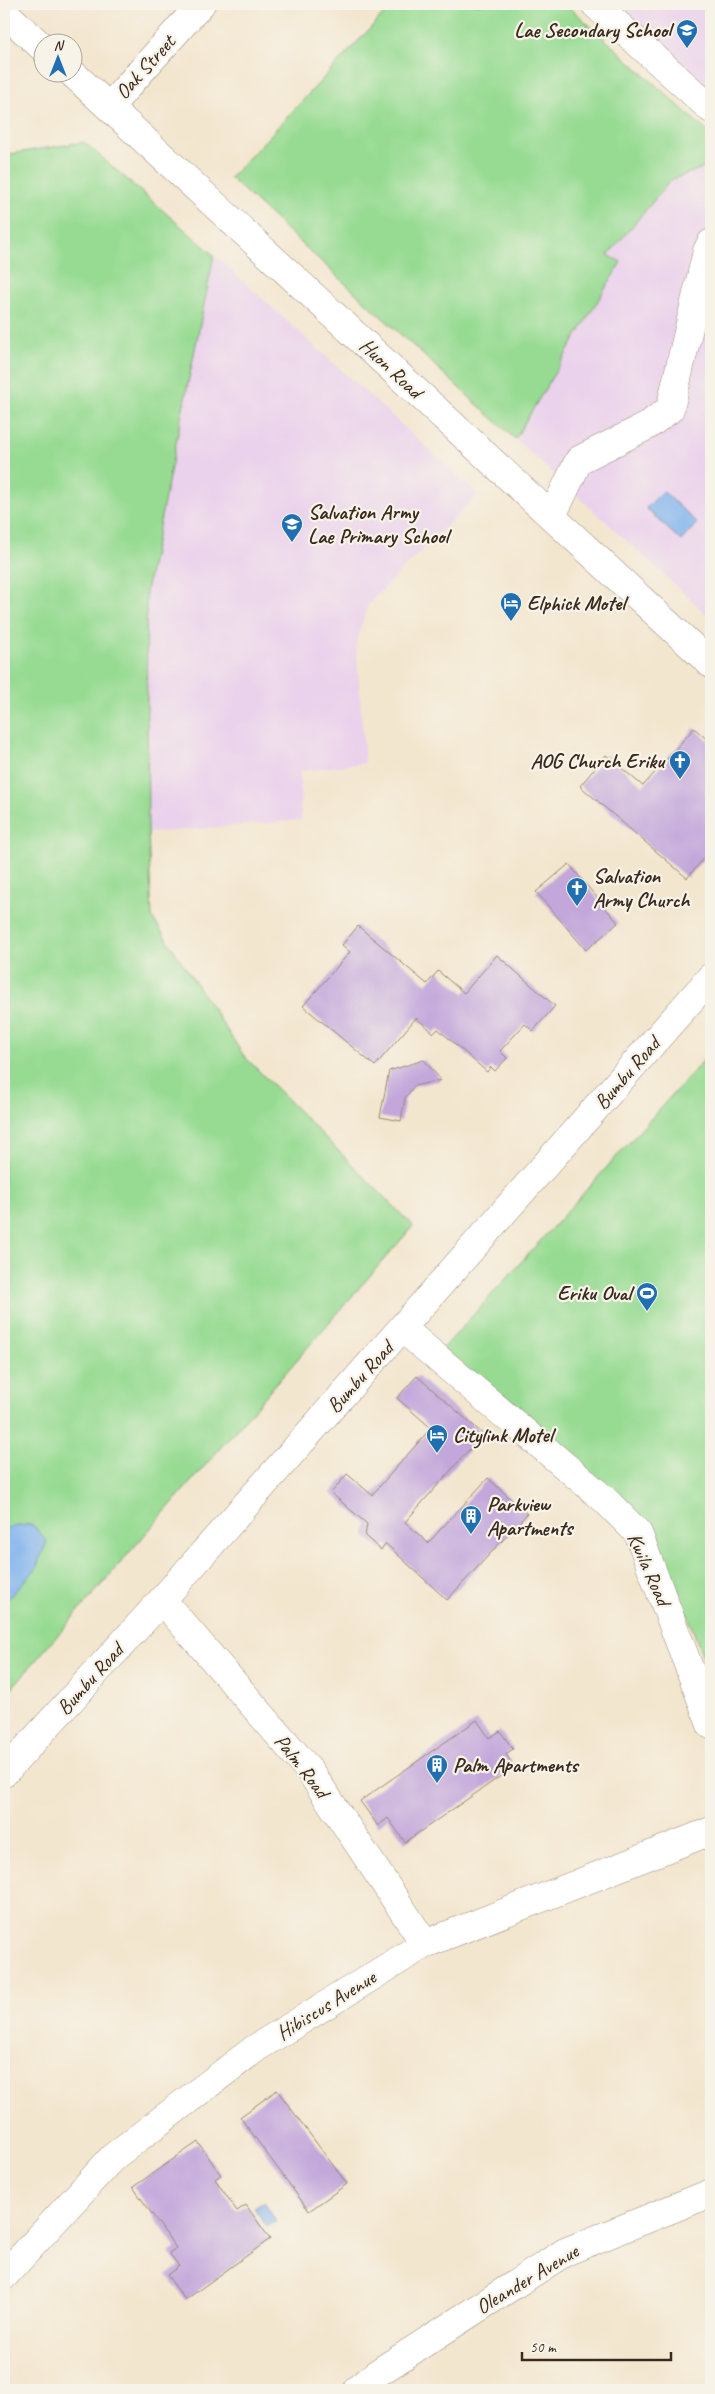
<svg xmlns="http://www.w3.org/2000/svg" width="715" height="2394" viewBox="0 0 715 2394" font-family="Caveat,sans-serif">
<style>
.built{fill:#ead1ec}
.green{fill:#97db93;stroke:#698258}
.water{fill:#82b4ee;stroke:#5e6f86}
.building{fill:#c3a7db}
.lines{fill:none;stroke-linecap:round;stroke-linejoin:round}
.minor-casing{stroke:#978876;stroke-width:29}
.major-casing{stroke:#978876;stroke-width:29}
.minor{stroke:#fff;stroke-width:28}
.major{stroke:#fff;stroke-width:28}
.labels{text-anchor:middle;stroke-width:4.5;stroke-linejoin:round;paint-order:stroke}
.poi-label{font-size:21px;font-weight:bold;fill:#3b2a1e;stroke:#f7f3e8;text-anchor:start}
.street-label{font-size:21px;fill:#3b2a1e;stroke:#f7f3e8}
</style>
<rect width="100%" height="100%" fill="#f7f3e8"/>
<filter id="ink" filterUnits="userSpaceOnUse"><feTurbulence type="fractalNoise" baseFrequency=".02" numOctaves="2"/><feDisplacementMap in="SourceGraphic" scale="10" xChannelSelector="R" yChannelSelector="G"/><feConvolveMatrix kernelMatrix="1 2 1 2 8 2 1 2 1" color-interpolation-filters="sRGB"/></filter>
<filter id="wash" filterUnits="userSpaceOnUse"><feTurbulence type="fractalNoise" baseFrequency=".0096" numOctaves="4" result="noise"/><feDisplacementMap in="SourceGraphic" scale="20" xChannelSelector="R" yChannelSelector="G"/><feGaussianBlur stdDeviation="1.12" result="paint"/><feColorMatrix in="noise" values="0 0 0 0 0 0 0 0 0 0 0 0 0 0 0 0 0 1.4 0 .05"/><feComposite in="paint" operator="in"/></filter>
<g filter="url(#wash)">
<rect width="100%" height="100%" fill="#f3e6cf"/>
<!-- built -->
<path class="built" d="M393,4H566L711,135V618L230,178Z
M613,4H711V94Z
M214,255L478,494L368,604L356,643L365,763L300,771L301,820L148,833L146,591Z"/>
<!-- green -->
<path class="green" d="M393,4H566L711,135V165L671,180L608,255L621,262L515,439L230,178Z
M84,142L214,255L146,591L148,833L152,917L244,1056L413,1226L4,1697V155Z
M711,1052V1678L673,1577L438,1354Z"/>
<!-- water -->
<path class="water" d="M663,491L697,523L681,541L646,508Z
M32,1524L47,1541L36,1569L4,1603V1528Z
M264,2202L276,2221L267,2227L254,2208Z"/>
<g id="blocks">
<!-- building -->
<path class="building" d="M694,728L711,743V850L687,878L580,786L606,755L643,786Z
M569,864L618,923L586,950L536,892Z
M358,926L427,984L438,971L464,993L497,955L555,1006L533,1031L525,1024L500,1051L507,1058L495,1071L491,1067L487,1072L438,1029L434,1033L416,1018L375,1066L303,1006L350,952L342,945Z
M424,1060L441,1080L414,1086L405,1098L401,1121L380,1117L389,1071Z
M417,1376L483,1434L405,1522L428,1543L488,1478L527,1514L447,1600L386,1544L381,1550L365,1536L367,1524L331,1493L347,1474L372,1495L431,1428L397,1398Z
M477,1720L489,1738L500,1731L513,1749L506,1754L514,1767L405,1842L388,1818L378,1826L360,1801Z
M277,2090L347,2184L309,2211L240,2117Z
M198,2142L221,2175L215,2179L237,2211L246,2205L270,2239L185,2300L167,2275L179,2266L169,2253L176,2248L133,2187Z"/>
</g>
</g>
<g filter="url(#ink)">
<use href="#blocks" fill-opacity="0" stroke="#978876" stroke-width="1"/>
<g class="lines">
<!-- minor casing -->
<g class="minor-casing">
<path id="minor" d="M595,4L711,109
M4,12L42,47
M71,72L711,664
M109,107L201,4
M552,516L579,460L647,426L670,409L707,251L711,243
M403,1329L604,1499L638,1533L711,1725
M162,1600L309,1770L425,1944
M4,2276L113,2157L256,2048L425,1944L711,1831
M357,2390L376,2374L565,2252L711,2193"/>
</g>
<!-- major casing -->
<g class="major-casing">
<path id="major" d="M4,1773L162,1600L711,977"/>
</g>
<!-- minor -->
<use href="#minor" class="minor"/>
<!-- major -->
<use href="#major" class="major"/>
</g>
</g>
<!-- icons -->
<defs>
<g id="school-pin" transform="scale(1.125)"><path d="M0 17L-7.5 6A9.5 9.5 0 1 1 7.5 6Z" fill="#1f6fb2" stroke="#f7f3e8"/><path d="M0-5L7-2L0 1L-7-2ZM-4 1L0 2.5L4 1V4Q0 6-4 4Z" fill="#fff"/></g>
<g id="hotel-pin" transform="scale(1.125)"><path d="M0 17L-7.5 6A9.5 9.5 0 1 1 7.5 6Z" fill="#1f6fb2" stroke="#f7f3e8"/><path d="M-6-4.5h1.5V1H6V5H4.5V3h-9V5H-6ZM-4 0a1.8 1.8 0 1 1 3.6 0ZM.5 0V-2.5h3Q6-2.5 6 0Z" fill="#fff"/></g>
<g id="church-pin" transform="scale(1.125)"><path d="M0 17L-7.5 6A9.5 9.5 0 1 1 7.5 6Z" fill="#1f6fb2" stroke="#f7f3e8"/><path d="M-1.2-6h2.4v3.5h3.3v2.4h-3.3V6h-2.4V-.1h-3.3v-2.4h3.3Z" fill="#fff"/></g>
<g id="stadium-pin" transform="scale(1.125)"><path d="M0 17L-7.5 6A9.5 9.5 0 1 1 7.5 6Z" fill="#1f6fb2" stroke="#f7f3e8"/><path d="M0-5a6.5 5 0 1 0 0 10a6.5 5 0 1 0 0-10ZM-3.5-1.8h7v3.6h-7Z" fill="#fff"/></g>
<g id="building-pin" transform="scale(1.125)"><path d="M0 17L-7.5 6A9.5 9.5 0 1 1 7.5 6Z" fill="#1f6fb2" stroke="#f7f3e8"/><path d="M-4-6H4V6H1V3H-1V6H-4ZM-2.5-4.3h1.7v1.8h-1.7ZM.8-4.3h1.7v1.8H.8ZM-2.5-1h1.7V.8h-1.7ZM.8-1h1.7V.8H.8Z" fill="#fff"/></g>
</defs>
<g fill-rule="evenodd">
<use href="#school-pin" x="687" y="30"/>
<use href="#school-pin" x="292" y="524"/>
<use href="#hotel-pin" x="511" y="603"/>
<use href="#church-pin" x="680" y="761"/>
<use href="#church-pin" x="577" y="888"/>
<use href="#stadium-pin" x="647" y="1293"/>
<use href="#hotel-pin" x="437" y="1435"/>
<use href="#building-pin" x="471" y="1516"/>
<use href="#building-pin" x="437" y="1765"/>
</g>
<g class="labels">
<!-- poi labels -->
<g class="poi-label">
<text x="671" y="37" text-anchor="end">Lae Secondary School</text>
<text x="308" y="519">Salvation Army<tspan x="308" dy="24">Lae Primary School</tspan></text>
<text x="527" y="610">Elphick Motel</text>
<text x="664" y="768" text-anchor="end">AOG Church Eriku</text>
<text x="593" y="883">Salvation<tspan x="593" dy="24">Army Church</tspan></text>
<text x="631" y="1300" text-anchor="end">Eriku Oval</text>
<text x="453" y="1442">Citylink Motel</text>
<text x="487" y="1511">Parkview<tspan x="487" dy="24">Apartments</tspan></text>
<text x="453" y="1772">Palm Apartments</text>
</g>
<!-- street labels -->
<g class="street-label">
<text transform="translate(145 67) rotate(-48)" y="7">Oak Street</text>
<text transform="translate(391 368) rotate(43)" y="7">Huon Road</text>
<text transform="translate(627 1073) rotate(-49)" y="7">Bumbu Road</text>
<text transform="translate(360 1377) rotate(-48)" y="7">Bumbu Road</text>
<text transform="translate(649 1569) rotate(66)" y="7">Kwila Road</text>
<text transform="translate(90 1679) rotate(-48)" y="7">Bumbu Road</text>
<text transform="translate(302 1766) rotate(52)" y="7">Palm Road</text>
<text transform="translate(326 2005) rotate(-32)" y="7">Hibiscus Avenue</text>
<text transform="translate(527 2279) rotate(-31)" y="7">Oleander Avenue</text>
</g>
</g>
<!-- margin -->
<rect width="715" height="2394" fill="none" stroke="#f7f3e8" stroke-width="20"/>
<!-- north arrow -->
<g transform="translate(58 58)"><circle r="24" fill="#f7f3e8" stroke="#aca397"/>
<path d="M0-4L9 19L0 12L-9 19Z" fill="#1f6fb2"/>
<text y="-8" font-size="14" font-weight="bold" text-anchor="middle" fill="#3b2a1e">N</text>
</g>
<!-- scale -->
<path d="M522 2352v8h149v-8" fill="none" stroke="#3b2a1e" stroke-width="2.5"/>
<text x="530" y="2352" font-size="15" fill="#3b2a1e" stroke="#f7f3e8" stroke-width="4" paint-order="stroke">50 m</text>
</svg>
